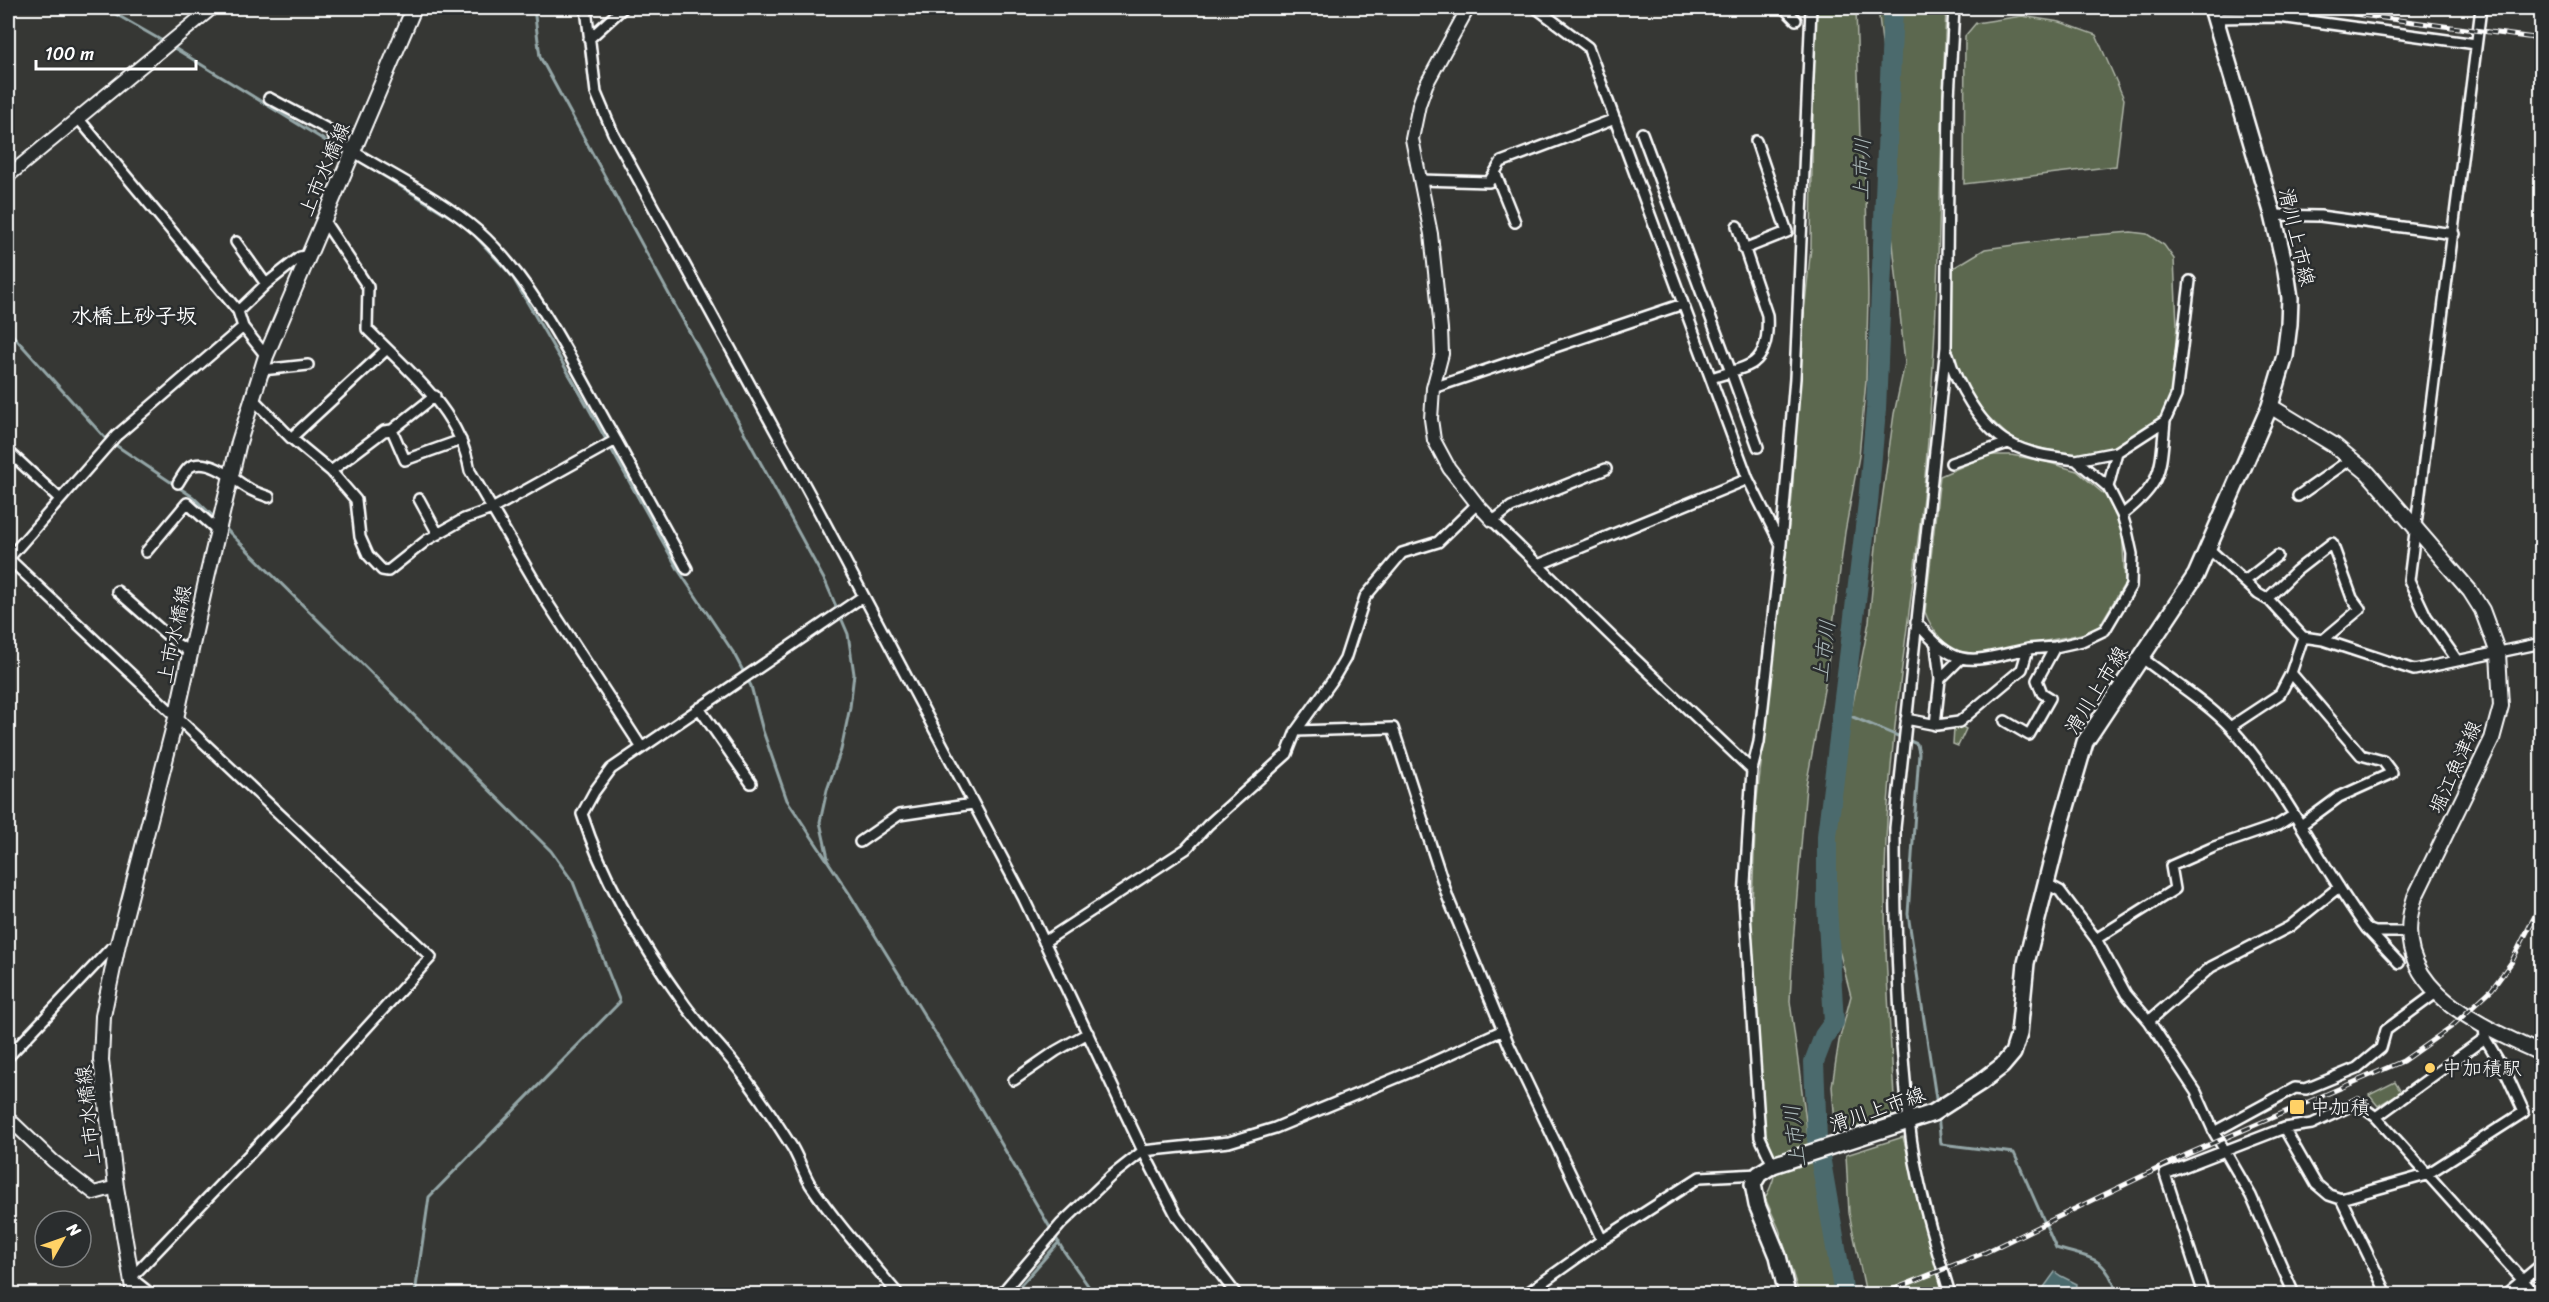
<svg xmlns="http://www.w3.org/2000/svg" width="2549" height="1302" viewBox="0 0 2549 1302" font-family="Sriracha,'Klee One',sans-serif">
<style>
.green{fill:#5c684f;stroke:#aeb4a7;stroke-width:1.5}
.water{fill:#4c6a6d;stroke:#94a6a7;stroke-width:1.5}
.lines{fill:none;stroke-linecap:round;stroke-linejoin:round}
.stream{stroke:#94a6a7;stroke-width:3}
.river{stroke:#4c6a6d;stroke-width:20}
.minor-casing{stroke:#fff;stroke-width:14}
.tertiary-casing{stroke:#fff;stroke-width:16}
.secondary-casing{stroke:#fff;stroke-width:18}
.primary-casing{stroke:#fff;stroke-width:20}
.minor{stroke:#2a2d2e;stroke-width:9}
.tertiary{stroke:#2a2d2e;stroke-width:12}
.secondary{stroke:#2a2d2e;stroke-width:14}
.primary{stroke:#2a2d2e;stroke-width:15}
.rail-casing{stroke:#fff;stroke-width:5}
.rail{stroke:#2a2d2e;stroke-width:3;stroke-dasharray:9;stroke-linecap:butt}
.poi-dot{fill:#ffd166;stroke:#2a2d2e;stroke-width:2}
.labels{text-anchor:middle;stroke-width:5;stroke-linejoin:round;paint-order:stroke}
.street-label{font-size:20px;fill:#fff;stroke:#2a2d2e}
.poi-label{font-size:20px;fill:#fff;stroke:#2a2d2e;text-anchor:start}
.water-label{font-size:21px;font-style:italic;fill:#aebcbd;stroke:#2a2d2e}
.neighbourhood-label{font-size:21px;font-weight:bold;fill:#fff;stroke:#2a2d2e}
</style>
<rect width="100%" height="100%" fill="#363734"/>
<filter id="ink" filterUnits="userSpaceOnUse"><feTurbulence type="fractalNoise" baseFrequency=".0167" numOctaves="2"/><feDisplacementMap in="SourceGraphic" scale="12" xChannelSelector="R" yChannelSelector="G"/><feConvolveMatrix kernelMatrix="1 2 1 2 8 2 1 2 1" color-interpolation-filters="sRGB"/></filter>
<g filter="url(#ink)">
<!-- green -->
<path class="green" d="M1814,8H1856L1860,139L1866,189L1868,296L1866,381L1859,456L1845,532L1826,679L1806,786L1793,943L1790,1001L1809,1144L1842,1294H1799L1779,1229L1765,1198C1782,1168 1776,1158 1763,1128L1751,927L1756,807L1792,497L1802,331L1811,247Z
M1878,8H1946C1940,167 1939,328 1924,487C1912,605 1891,722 1886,841C1882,933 1890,1023 1895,1114L1839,1133L1835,1123L1832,1086L1839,1041L1851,996L1840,954L1820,891L1840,787L1846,738L1869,622L1877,536L1894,414L1905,363L1892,234L1893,135Z
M2022,16L2060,22L2096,35L2124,99L2116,166L1964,184L1965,36L1976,23Z
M2131,232L2147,234L2164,245L2174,259L2177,325L2173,384L2167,409L2153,425L2112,448L2078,455L2048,450L2014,441L1986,415L1962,380L1951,344L1950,270L1985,249L2071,237Z
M1988,455H2011L2043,461L2077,471L2106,496L2122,528L2125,583L2097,630C2073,637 2049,640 2024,645C2006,649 1984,658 1965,654C1946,650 1931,629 1925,612L1940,476Z
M1961,726L1966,729L1958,746L1953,744L1954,728Z
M2395,1082L2401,1092L2378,1106L2369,1095Z
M1903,1137L1945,1294H1866L1849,1213L1846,1155Z"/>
<!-- water -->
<path class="water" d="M2055,1272L2061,1276L2077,1284L2076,1294H2039Z"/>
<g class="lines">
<!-- stream -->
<path class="stream" d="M105,8L166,43
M534,8L540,57L826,583L848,634L854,674L850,707L841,750L827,790L820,822L828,858
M2537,8L2542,23
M171,46L347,154
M356,159L467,227L512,276L584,400L679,571L733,652L751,686L763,731L787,800L849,893L966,1083L1063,1250L1094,1294
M8,330L105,438L193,497L216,519
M223,526L551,851L573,882L620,1002L429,1197L415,1294
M1841,712L1917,744L1919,753L1908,914L1937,1105
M1938,1115L1941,1144L2014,1153L2056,1248C2093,1259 2104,1255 2118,1294
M1013,1294L1059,1242"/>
<!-- river -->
<path class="river" d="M1844,1294L1817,1139L1814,1062L1824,1036L1834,1022L1827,905V836L1868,503L1876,409L1893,8"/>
<!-- minor casing -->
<g class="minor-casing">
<path id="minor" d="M586,8L596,93L613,133L814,502L1024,899L1143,1151L1177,1217L1236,1294
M1536,8L1588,47L1748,479L1780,543
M1784,8L1796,20
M2215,18L2279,17L2476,44
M589,39L623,8
M269,98L331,131L335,140C382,171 435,194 478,231C537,283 577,372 616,440L492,509L464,519L427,540L388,571L382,570L368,555L360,537L356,500L331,471
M78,118L238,311
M1642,133L1731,372L1711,378
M1495,172L1515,222
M1420,180L1489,182L1501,162L1615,119
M2273,215L2320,216L2454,234
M324,221L368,287L367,329C409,372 459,409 470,471L545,599L642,748
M1737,226L1767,315C1768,330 1767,352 1754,362C1748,367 1738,369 1731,372L1758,447
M236,242L266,284L300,257L310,255
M1744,249L1787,232L1756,141
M243,327L238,311L266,284
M1948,354C1956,383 1981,428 2009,443C2030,455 2054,457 2076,460
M262,370L308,365
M1433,388L1683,304
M253,399L291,438L387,349
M392,430L405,460L461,440
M291,438L331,471L384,431L392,430L435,396
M616,440L687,569
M8,451L60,499
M2117,452L2165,421L2176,396L2190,281
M1951,463L2008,443
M1606,469L1511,507L1493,521L1615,640L1752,770
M178,483C182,477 187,466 194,465C214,460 236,482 251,490C257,493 263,495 269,497
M2298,496L2351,459
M419,499L438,534
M2122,515C2164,482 2160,471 2165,421
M2209,549L2258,594L2270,601L2303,637L2323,640L2414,670L2542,643
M146,552L187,503L218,531
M8,558L431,957L285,1117L131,1278L151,1294
M8,559L116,436L243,327L266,356
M1538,565L1748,479
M2245,581L2277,556
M117,591L177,644L190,652
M862,597L611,769L594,792L582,814C604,883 643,947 685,1005C703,1030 726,1051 743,1075C760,1098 777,1123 792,1147C799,1159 803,1172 810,1184C836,1223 868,1258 898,1294
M2267,599L2296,571L2332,543L2352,598L2360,609L2323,640
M1936,646L1940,679L1961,658
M2055,647L2082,641L2105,630L2131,586L2132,554L2127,531L2122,515L2108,487L2117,452L2076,460L2108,487
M2141,657C2169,679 2207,702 2231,728C2286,788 2319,864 2367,929L2375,932H2407
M2457,660L2426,616L2409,580L2481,8
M2291,673L2361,755L2383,761L2392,773L2339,797L2301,825
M699,708L751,783
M1906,719L1937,725L1959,722L2022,669L2028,649C1969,662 1958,671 1916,622
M2005,721L2029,735L2050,698L2042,693L2037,680L2055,647L2028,649
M1935,725L1940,679
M2230,727L2280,694L2291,673L2303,637
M1296,731L1393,728L1448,898L1509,1045L1602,1240
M860,842L899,815L973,804
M2047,884L2060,891L2096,939L2126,994L2149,1021L2196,1092L2214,1132L2251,1196L2294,1294
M2369,931L2399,963
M2096,939L2175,889L2171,866L2214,847L2278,825L2294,815
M1044,942L1186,849L1208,825L1287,754L1296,731L1332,681L1345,659L1365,597L1402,553L1438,542L1477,504
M2149,1021L2211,967L2289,927L2339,887
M8,1057L110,949L118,944
M1014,1080L1056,1051L1088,1033
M2376,1117L2485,1038
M2284,1128L2316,1184L2329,1195L2341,1199L2387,1294
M2214,1132L2295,1088L2306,1089L2357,1068L2381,1048L2386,1030L2436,993
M1773,1165L1760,1137L1744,899L1752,770L1759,742L1781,544L1795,378L1811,8
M2341,1199L2426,1175L2524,1112L2507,1075L2485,1038L2484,1026
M1001,1294L1061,1224L1110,1177L1143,1151L1229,1142L1275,1128L1420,1068L1503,1030
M1526,1294L1602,1240L1700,1177L1759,1174
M1950,1294C1933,1238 1915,1179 1909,1121C1898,1023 1895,926 1895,828L1946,347L1949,97L1954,8
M2204,1294L2165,1174L2284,1128L2312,1124L2357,1103L2376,1117L2535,1294
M2506,1294L2542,1264"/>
</g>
<!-- tertiary casing -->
<g class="tertiary-casing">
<path id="tertiary" d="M1468,8L1426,85L1419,105L1412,139L1431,234L1441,329L1442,354L1433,388L1431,419L1434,440L1449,468L1477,504L1493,521
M8,176L212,8
M8,1118L53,1161L94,1193L116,1187"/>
</g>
<!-- secondary casing -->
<g class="secondary-casing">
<path id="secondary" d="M2270,406L2334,445L2368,473L2470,591L2482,610L2498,653L2501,706L2492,739L2415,897C2385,987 2476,1023 2542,1054
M134,1294L116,1187L101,1060L103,1016L118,944L176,718L207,577L239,442L266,356L414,8"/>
</g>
<!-- primary casing -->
<g class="primary-casing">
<path id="primary" d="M1787,1294L1778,1256L1757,1205L1753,1184L1759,1174L1773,1165L1933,1113L1981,1082L2002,1066L2013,1053L2019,1034L2026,963L2061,824L2085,742L2196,575L2270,406L2285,356L2289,324L2290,298L2286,271L2273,215L2212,8"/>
</g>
<!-- minor -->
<use href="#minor" class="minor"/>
<!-- tertiary -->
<use href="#tertiary" class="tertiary"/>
<!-- secondary -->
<use href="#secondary" class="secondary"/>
<!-- primary -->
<use href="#primary" class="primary"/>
<!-- rail casing -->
<g class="rail-casing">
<path id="rail" d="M2308,8L2542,39
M1882,1294L1986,1252L2188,1154L2403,1061L2451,1027L2492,989L2511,963L2542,902"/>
</g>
<!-- rail -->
<use href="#rail" class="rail"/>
</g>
</g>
<!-- markers -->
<g class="poi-dot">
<circle cx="2430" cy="1068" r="6"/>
<rect x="2289" y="1099" width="16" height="16" rx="3"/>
</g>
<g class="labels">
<!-- street labels -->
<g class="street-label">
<text transform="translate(324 169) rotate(-67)" y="7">上市水橋線</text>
<text transform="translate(2297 237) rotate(77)" y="7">滑川上市線</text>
<text transform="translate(174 634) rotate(-78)" y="7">上市水橋線</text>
<text transform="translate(2096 690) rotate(-58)" y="7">滑川上市線</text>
<text transform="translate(2455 767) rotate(-66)" y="7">堀江魚津線</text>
<text transform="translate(1877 1109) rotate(-19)" y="7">滑川上市線</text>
<text transform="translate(88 1115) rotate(-96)" y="7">上市水橋線</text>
</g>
<!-- poi labels -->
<g class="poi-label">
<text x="2442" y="1075">中加積駅</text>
<text x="2310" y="1114">中加積</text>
</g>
<!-- water labels -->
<g class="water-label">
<text transform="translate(1862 169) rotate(-88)" y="7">上市川</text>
<text transform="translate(1824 651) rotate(-83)" y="7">上市川</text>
<text transform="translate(1795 1136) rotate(-96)" y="7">上市川</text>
</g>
<!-- neighbourhood labels -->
<g class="neighbourhood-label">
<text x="134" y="323">水橋上砂子坂</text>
</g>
</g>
<!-- margin -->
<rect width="2549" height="1302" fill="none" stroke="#2a2d2e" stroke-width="30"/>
<rect x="15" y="15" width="2519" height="1272" fill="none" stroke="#fff" stroke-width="2" filter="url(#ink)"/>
<!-- north arrow -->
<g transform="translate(63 1239) rotate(50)"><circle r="28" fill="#2a2d2e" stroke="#7f8182" stroke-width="1.5"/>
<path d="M0-4.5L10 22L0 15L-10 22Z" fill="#ffd166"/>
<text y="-9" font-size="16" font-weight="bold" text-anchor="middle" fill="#ffffff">N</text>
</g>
<!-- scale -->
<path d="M36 60v9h160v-9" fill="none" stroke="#ffffff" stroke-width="3"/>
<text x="45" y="60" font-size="18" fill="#ffffff" stroke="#2a2d2e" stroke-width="4.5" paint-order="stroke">100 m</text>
</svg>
